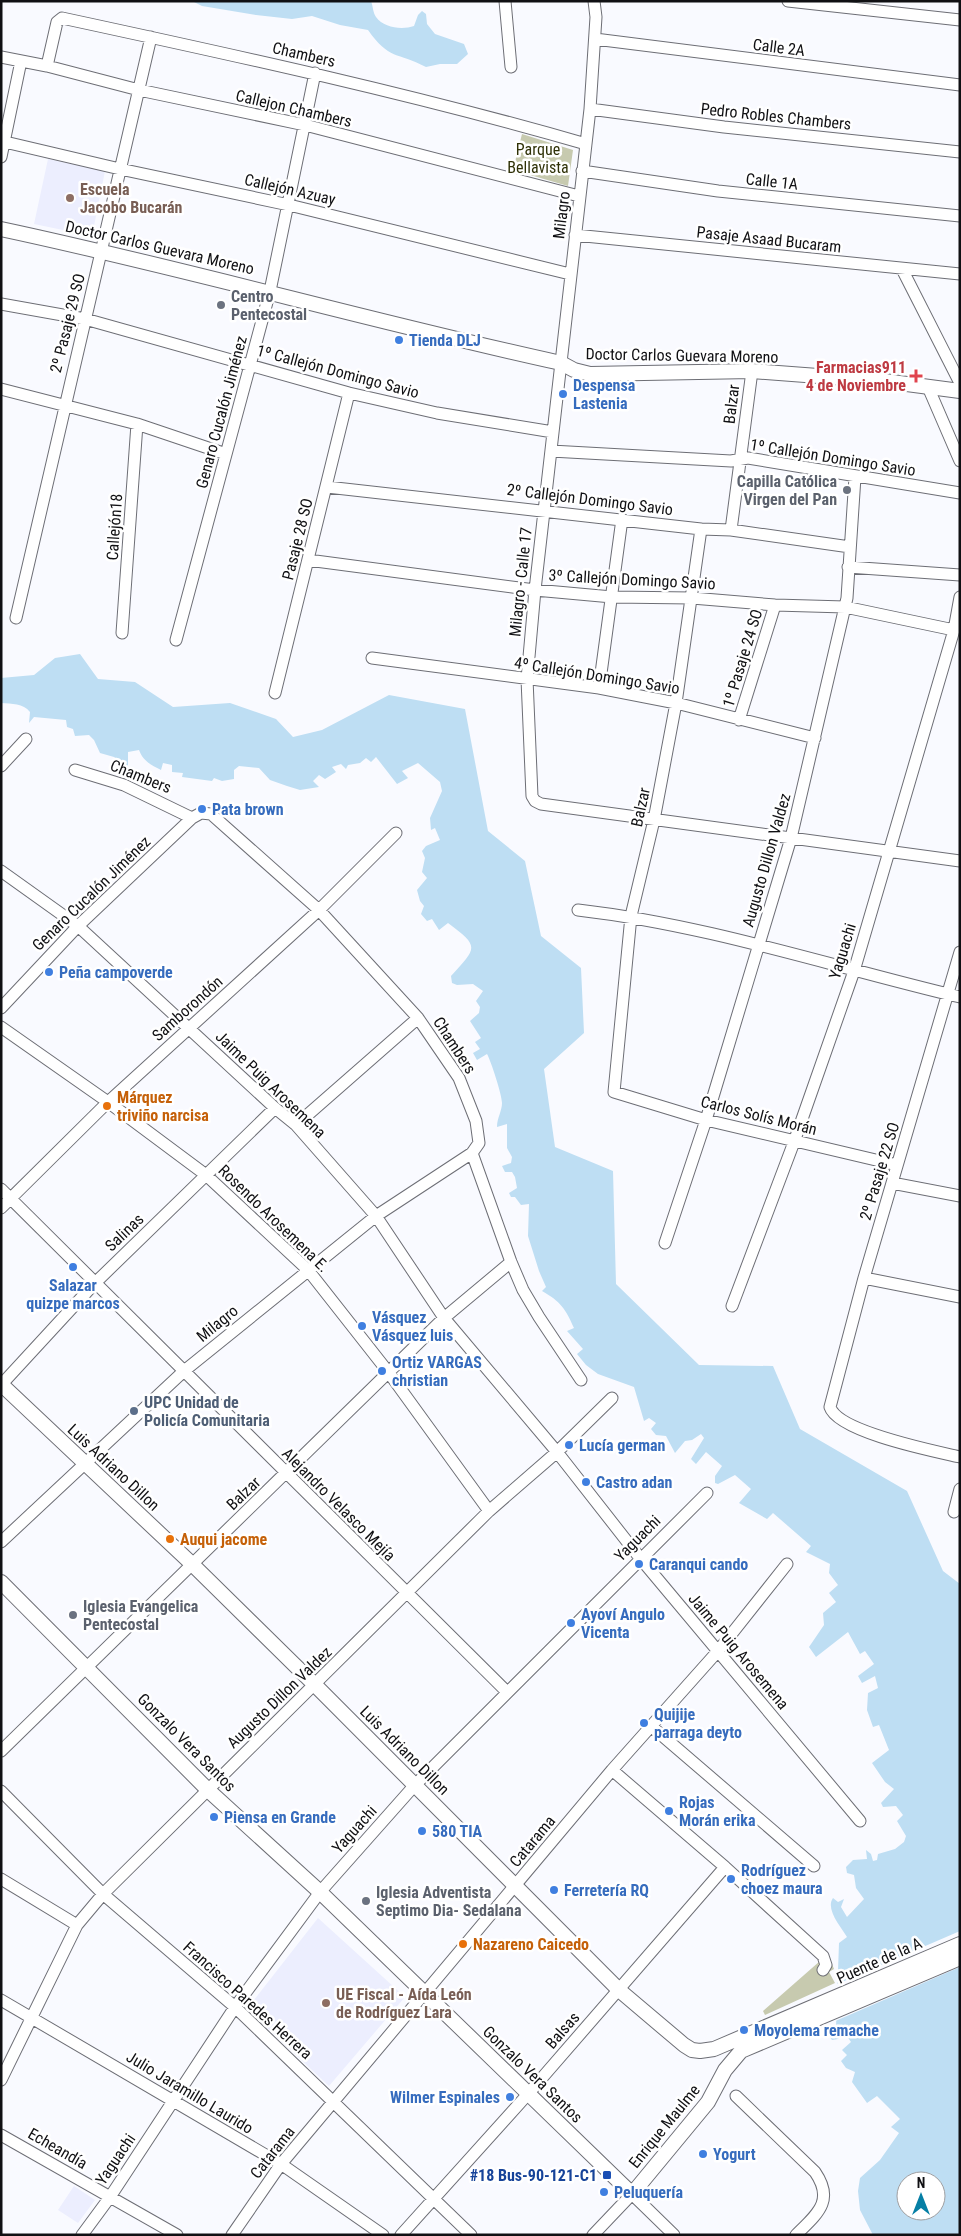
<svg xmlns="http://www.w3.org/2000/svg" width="961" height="2236" viewBox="0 0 961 2236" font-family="'Roboto Condensed',sans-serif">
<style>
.built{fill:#eceefe}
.green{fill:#c7caaf}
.water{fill:#bedef3;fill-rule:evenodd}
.pier{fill:#f9faff}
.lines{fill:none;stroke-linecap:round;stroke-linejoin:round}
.minor-casing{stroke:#6d6e75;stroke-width:13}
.tertiary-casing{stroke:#6d6e75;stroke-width:16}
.minor{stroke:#fff;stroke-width:11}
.tertiary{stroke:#fff;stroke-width:14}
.education-dot{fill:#8d6e63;stroke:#fff;stroke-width:2}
.worship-dot{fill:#6b7280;stroke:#fff;stroke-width:2}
.shop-dot{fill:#3f7fe0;stroke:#fff;stroke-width:2}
.health-dot{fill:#e0444e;stroke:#fff;stroke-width:2}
.food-dot{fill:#e8710a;stroke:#fff;stroke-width:2}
.service-dot{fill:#5c6f8a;stroke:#fff;stroke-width:2}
.transit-dot{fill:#1a4fb4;stroke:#fff;stroke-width:2}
.labels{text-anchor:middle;stroke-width:5;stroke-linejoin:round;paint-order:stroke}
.street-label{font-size:16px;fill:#101013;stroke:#fff}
.park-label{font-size:16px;fill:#2f3107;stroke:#fff}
.education-label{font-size:16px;font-weight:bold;fill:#785e54;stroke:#fff;text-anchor:start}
.worship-label{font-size:16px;font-weight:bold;fill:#5b616d;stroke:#fff;text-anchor:start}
.shop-label{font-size:16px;font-weight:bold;fill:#366cbe;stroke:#fff;text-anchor:start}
.health-label{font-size:16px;font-weight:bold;fill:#be3a42;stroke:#fff;text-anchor:end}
.food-label{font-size:16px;font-weight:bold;fill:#c56008;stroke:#fff;text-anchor:start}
.service-label{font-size:16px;font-weight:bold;fill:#4e5e75;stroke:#fff;text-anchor:start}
.transit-label{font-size:16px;font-weight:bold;fill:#164399;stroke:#fff;text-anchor:end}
</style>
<rect width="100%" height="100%" fill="#f9faff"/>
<!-- built -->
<path class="built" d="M48,159L105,171L92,236L34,224Z
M318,1918L405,1997L329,2086L247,2009Z
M74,2186L95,2200L78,2223L58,2210Z"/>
<!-- green -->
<path class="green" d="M522,134L573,150L568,186L513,170Z
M828,1954L834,1969L829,1972L835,1983L765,2015L763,2011Z"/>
<!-- water -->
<path class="water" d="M192,1H371C373,6 373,13 376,17C384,28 402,30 414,26L418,15L422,11L426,14L427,24L435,34L464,44L468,54L457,64H440L426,67C397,52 389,60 368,30L340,25L312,16L292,19L256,15L202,6Z
M80,654L98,679L135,682L173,707L230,703L276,719L293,737L322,730L389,695L465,709L488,831L525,861L541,936L581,968L584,1033L544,1069L555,1147L613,1171L616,1284L699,1365L773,1366L800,1429L907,1491L943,1571L960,1584V2235H873L860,2210L858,2191L860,2178L880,2160L899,2133L891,2127L900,2119L877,2096L867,2103L852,2082L855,2072L846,2068L841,2061L847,2055L842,2050L851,2042L844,2032L838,2039L832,2040L827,2033L836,2026L839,1943L847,1937C841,1927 825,1909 833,1898L838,1902L844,1899L841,1907L847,1917L864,1899L856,1888L854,1875L847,1873L846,1867L853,1860L867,1859L866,1850L871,1854L873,1861L877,1860L878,1854L895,1849L904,1842L906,1836L897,1821L903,1815L896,1806L883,1807L881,1803L894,1789L885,1782L872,1763L889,1750L879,1725L873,1727L867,1710L868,1693L878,1688L875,1676L862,1683L858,1676L874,1664L865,1651L860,1654L848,1632L816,1657L809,1647L824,1625L823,1613L836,1602L829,1593L838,1585L829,1573L830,1564L806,1552L811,1546L773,1513L767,1519L739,1503L751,1489L735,1475L718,1484L715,1483V1476L722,1466L706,1452L696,1464L691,1459L704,1438L701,1434L692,1440L685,1441L675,1453L666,1436L656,1435L651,1429L656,1423L649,1418L644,1421L634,1387L598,1374L586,1365L577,1354L583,1349L567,1331L574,1328C565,1308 561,1302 542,1291L546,1287L539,1271L528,1236L529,1204L521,1205L515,1197H511L509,1193L517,1188L515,1177L512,1172H505L502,1166L511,1163L512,1157L507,1148V1124L497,1127C497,1118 502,1111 502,1103C502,1095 491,1061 487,1054L477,1060L473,1053L480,1049L475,1042L481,1038L470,1021L479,1013L480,1007L476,1001L483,991L473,984L457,985L452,983L451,976C477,947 480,947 448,923L439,930L432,919L427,921L421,914L424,906L420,901L417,890L427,878L422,872L425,858L422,851L426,846L440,840L435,828L431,830L430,818L442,791L440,782L418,763L402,771L408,778L397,784L376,757L371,762L366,758L360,763L348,765L346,769L341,764L332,767L336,772L325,779L319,775L313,781L319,787L300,790L287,786L270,780L259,768L239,766L234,770V779L222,781L214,778L212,781L182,777L183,773L172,772V765L163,763L161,770C151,765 143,761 139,750L128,752V766L114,757L100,753L94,740L89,735L75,736L73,729L67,727L66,720L34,717L29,723L30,712C23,703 12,704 1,703V678L34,675L55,658ZM906,2181H936V2211H906Z"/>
<!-- pier -->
<path class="pier" d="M960,1931V1967L833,2022L835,1985Z"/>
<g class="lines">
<!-- minor casing -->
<g class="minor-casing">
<path id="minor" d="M505,1L511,67
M594,1L596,17L590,109L535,590L527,679L532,796L535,801L541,804L960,861
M788,1L960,20
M595,39L960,85
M1,57L47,66L139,90L305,125L579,196
M47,66L57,22L62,18C238,56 413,94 586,144
M590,109L724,127L960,152
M1,141L120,169L289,205L570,274
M1,157L21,61
M582,171L718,191L960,216
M575,235L960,274
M902,269L960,383
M1,304L85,319L349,393L437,413L553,432
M928,387L960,461
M1,389L137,424L226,454
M551,451L731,461L748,458L960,493
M327,487L701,529L731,530L850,547
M701,529L676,703L654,820L631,916L614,1092L706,1120L897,1165
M731,530L752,371
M308,560L535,590L612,597L692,598L775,605L845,607L954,630
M848,567L960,575
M16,618L151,37
M122,633L137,424
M176,640L270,291L315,73
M372,658L599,688L676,703L815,738
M599,688L622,519
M275,693L349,393
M739,720L775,605
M1,766L26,739
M75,770L124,785L192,818
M1,871L78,926L275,1108L296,1125L376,1216L444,1318L557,1452L640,1558L860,1821
M578,910C708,925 833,967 960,997
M960,952L864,1278L830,1407C838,1432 934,1451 960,1457
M1,1008L78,926L192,818L201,813L211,814L319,910L418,1018L459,1078L476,1121L479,1143L472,1153L511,1262L523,1290L539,1317L581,1380
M1,1027L108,1102L206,1175L308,1270L389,1373L489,1511
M296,1125L418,1018
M892,1183L960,1196
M1,1189L507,1692
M1,1208L108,1102L319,910L396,833
M665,1243L706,1120L791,838L847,598L855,477
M864,1278L960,1297
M732,1306L794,1142L854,971L954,630L960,597
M1,1385L95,1283L275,1108
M954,1512L960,1489
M1,1542L184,1371L376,1216L472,1153
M651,1726L814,1866
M1,1751L444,1318L511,1262
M612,1770L725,1867L823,1956L826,1965L823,1970
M1,1791L103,1894L235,2007L471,2235
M1,1879L77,1925
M1,2000L281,2164L383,2235
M1,2080L77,1925L103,1894L489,1511L557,1452L612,1398
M736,2096L815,2172C835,2201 817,2214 796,2235
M1,2135L177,2235
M82,2235L110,2197L235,2007L320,1892L414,1786L707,1493
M232,2235L281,2164L612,1770L718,1651L787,1564
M401,2235L528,2094L725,1867
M593,2235L632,2194L674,2235"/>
</g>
<!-- tertiary casing -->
<g class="tertiary-casing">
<path id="tertiary" d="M1,229C189,269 373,322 561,363L574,370L590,374L752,371L884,381L960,391
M1,1384L193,1565L315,1685L619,1990L684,2045L692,2050L700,2051L714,2049L960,1944
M1,1582L208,1790L320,1892L632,2194L708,2102L725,2070L741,2051L960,1958"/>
</g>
<!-- minor -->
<use href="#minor" class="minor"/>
<!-- tertiary -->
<use href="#tertiary" class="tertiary"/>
</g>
<!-- markers -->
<g class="education-dot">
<circle cx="70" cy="198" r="5"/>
<circle cx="326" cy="2003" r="5"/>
</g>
<g class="worship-dot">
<circle cx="221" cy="305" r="5"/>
<circle cx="847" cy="490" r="5"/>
<circle cx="73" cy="1615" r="5"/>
<circle cx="366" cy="1901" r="5"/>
</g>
<g class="shop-dot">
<circle cx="399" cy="340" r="5"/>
<circle cx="563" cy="394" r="5"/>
<circle cx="202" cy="809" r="5"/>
<circle cx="49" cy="972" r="5"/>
<circle cx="73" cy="1267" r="5"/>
<circle cx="362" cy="1326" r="5"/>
<circle cx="382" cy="1371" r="5"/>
<circle cx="569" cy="1445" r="5"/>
<circle cx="586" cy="1482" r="5"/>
<circle cx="639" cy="1564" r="5"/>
<circle cx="571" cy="1623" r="5"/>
<circle cx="644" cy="1723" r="5"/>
<circle cx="669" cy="1811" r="5"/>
<circle cx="214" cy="1817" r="5"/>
<circle cx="422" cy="1831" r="5"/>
<circle cx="731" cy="1879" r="5"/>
<circle cx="554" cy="1890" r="5"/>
<circle cx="744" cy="2030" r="5"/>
<circle cx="510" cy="2097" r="5"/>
<circle cx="703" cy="2154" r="5"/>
<circle cx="604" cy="2192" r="5"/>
</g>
<path class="health-dot" d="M913.5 368.5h5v5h5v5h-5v5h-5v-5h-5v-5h5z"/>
<g class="food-dot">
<circle cx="107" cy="1106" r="5"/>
<circle cx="170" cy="1539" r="5"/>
<circle cx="463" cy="1944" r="5"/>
</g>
<circle class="service-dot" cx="134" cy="1411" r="5"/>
<rect class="transit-dot" x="602" y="2170" width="10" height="10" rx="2.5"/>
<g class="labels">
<!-- street labels -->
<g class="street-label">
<text transform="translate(779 47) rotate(7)" y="6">Calle 2A</text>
<text transform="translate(304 54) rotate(13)" y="6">Chambers</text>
<text transform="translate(294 108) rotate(13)" y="6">Callejon Chambers</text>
<text transform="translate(776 116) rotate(6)" y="6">Pedro Robles Chambers</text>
<text transform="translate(772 181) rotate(6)" y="6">Calle 1A</text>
<text transform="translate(290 189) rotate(13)" y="6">Callejón Azuay</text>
<text transform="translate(561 215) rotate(-83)" y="6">Milagro</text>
<text transform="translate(769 239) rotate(6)" y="6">Pasaje Asaad Bucaram</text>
<text transform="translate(160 247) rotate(13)" y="6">Doctor Carlos Guevara Moreno</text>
<text transform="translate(67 323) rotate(-76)" y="6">2º Pasaje 29 SO</text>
<text transform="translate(682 355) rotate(1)" y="6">Doctor Carlos Guevara Moreno</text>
<text transform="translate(338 371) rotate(15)" y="6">1º Callejón Domingo Savio</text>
<text transform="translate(731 404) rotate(-83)" y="6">Balzar</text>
<text transform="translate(221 412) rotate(-75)" y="6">Genaro Cucalón Jiménez</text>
<text transform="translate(833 457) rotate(9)" y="6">1º Callejón Domingo Savio</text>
<text transform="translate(590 499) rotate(7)" y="6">2º Callejón Domingo Savio</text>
<text transform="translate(114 527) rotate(-86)" y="6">Callejón18</text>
<text transform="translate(297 539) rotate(-76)" y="6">Pasaje 28 SO</text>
<text transform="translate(632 579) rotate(3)" y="6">3º Callejón Domingo Savio</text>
<text transform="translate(520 582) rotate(-84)" y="6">Milagro - Calle 17</text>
<text transform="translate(742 658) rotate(-73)" y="6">1º Pasaje 24 SO</text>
<text transform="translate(597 675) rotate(9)" y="6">4º Callejón Domingo Savio</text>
<text transform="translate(141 776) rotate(22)" y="6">Chambers</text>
<text transform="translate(640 807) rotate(-78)" y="6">Balzar</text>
<text transform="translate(766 860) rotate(-74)" y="6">Augusto Dillon Valdez</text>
<text transform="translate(91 893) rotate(-44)" y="6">Genaro Cucalón Jiménez</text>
<text transform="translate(842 951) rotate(-73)" y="6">Yaguachi</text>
<text transform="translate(187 1008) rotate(-42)" y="6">Samborondón</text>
<text transform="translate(455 1045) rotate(57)" y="6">Chambers</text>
<text transform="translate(271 1084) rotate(44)" y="6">Jaime Puig Arosemena</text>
<text transform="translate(759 1115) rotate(14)" y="6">Carlos Solís Morán</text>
<text transform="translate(879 1171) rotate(-73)" y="6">2º Pasaje 22 SO</text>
<text transform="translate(274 1218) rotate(44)" y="6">Rosendo Arosemena E.</text>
<text transform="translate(124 1232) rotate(-44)" y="6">Salinas</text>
<text transform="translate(217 1323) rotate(-39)" y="6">Milagro</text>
<text transform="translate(114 1467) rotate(43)" y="6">Luis Adriano Dillon</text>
<text transform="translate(243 1493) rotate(-44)" y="6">Balzar</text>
<text transform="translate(339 1504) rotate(45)" y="6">Alejandro Velasco Mejía</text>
<text transform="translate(637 1538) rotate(-45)" y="6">Yaguachi</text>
<text transform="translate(739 1651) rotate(50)" y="6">Jaime Puig Arosemena</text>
<text transform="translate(279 1697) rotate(-44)" y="6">Augusto Dillon Valdez</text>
<text transform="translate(187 1742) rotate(45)" y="6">Gonzalo Vera Santos</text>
<text transform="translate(405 1750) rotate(45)" y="6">Luis Adriano Dillon</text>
<text transform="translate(354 1829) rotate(-48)" y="6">Yaguachi</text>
<text transform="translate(532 1841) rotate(-50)" y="6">Catarama</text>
<text transform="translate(879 1960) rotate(-24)" y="6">Puente de la A</text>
<text transform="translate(248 2000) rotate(42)" y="6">Francisco Paredes Herrera</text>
<text transform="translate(562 2030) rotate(-49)" y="6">Balsas</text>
<text transform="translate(533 2074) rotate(44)" y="6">Gonzalo Vera Santos</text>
<text transform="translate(190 2092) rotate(31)" y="6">Julio Jaramillo Laurido</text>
<text transform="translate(664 2126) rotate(-51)" y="6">Enrique Maulme</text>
<text transform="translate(58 2148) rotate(30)" y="6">Echeandía</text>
<text transform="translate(272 2152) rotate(-52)" y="6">Catarama</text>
<text transform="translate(115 2159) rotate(-56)" y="6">Yaguachi</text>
</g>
<!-- park labels -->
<g class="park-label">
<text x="538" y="155">Parque<tspan x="538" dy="18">Bellavista</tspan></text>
</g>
<!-- education labels -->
<g class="education-label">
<text x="80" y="195">Escuela<tspan x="80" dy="18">Jacobo Bucarán</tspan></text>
<text x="336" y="2000">UE Fiscal - Aída León<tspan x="336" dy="18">de Rodríguez Lara</tspan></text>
</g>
<!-- worship labels -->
<g class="worship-label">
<text x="231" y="302">Centro<tspan x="231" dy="18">Pentecostal</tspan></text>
<text x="837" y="487" text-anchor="end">Capilla Católica<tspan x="837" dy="18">Virgen del Pan</tspan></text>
<text x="83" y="1612">Iglesia Evangelica<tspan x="83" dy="18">Pentecostal</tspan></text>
<text x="376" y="1898">Iglesia Adventista<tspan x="376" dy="18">Septimo Dia- Sedalana</tspan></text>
</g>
<!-- shop labels -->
<g class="shop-label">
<text x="409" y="346">Tienda DLJ</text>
<text x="573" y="391">Despensa<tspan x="573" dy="18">Lastenia</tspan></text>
<text x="212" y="815">Pata brown</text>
<text x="59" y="978">Peña campoverde</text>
<text x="73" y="1291" text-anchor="middle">Salazar<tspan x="73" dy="18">quizpe marcos</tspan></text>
<text x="372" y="1323">Vásquez<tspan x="372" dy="18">Vásquez luis</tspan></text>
<text x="392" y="1368">Ortiz VARGAS<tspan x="392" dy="18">christian</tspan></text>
<text x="579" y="1451">Lucía german</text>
<text x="596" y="1488">Castro adan</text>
<text x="649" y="1570">Caranqui cando</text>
<text x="581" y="1620">Ayoví Angulo<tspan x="581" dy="18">Vicenta</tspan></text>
<text x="654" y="1720">Quijije<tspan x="654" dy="18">parraga deyto</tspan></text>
<text x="679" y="1808">Rojas<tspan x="679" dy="18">Morán erika</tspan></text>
<text x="224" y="1823">Piensa en Grande</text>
<text x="432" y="1837">580 TIA</text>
<text x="741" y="1876">Rodríguez<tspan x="741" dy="18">choez maura</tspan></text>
<text x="564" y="1896">Ferretería RQ</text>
<text x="754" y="2036">Moyolema remache</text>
<text x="500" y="2103" text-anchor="end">Wilmer Espinales</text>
<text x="713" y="2160">Yogurt</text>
<text x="614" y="2198">Peluquería</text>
</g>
<!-- health labels -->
<g class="health-label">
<text x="906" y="373">Farmacias911<tspan x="906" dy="18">4 de Noviembre</tspan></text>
</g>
<!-- food labels -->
<g class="food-label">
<text x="117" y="1103">Márquez<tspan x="117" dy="18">triviño narcisa</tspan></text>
<text x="180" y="1545">Auqui jacome</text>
<text x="473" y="1950">Nazareno Caicedo</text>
</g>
<!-- service labels -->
<g class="service-label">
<text x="144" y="1408">UPC Unidad de<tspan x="144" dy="18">Policía Comunitaria</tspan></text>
</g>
<!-- transit labels -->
<g class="transit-label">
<text x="597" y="2181">#18 Bus-90-121-C1</text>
</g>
</g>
<!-- border -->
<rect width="961" height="2236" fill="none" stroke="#101013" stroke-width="5"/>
<!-- north arrow -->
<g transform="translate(921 2196)"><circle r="24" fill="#ffffff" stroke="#9f9fa1"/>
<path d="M0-4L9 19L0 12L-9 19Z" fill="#067fa5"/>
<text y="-8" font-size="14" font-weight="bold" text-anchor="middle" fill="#101013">N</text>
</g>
</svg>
